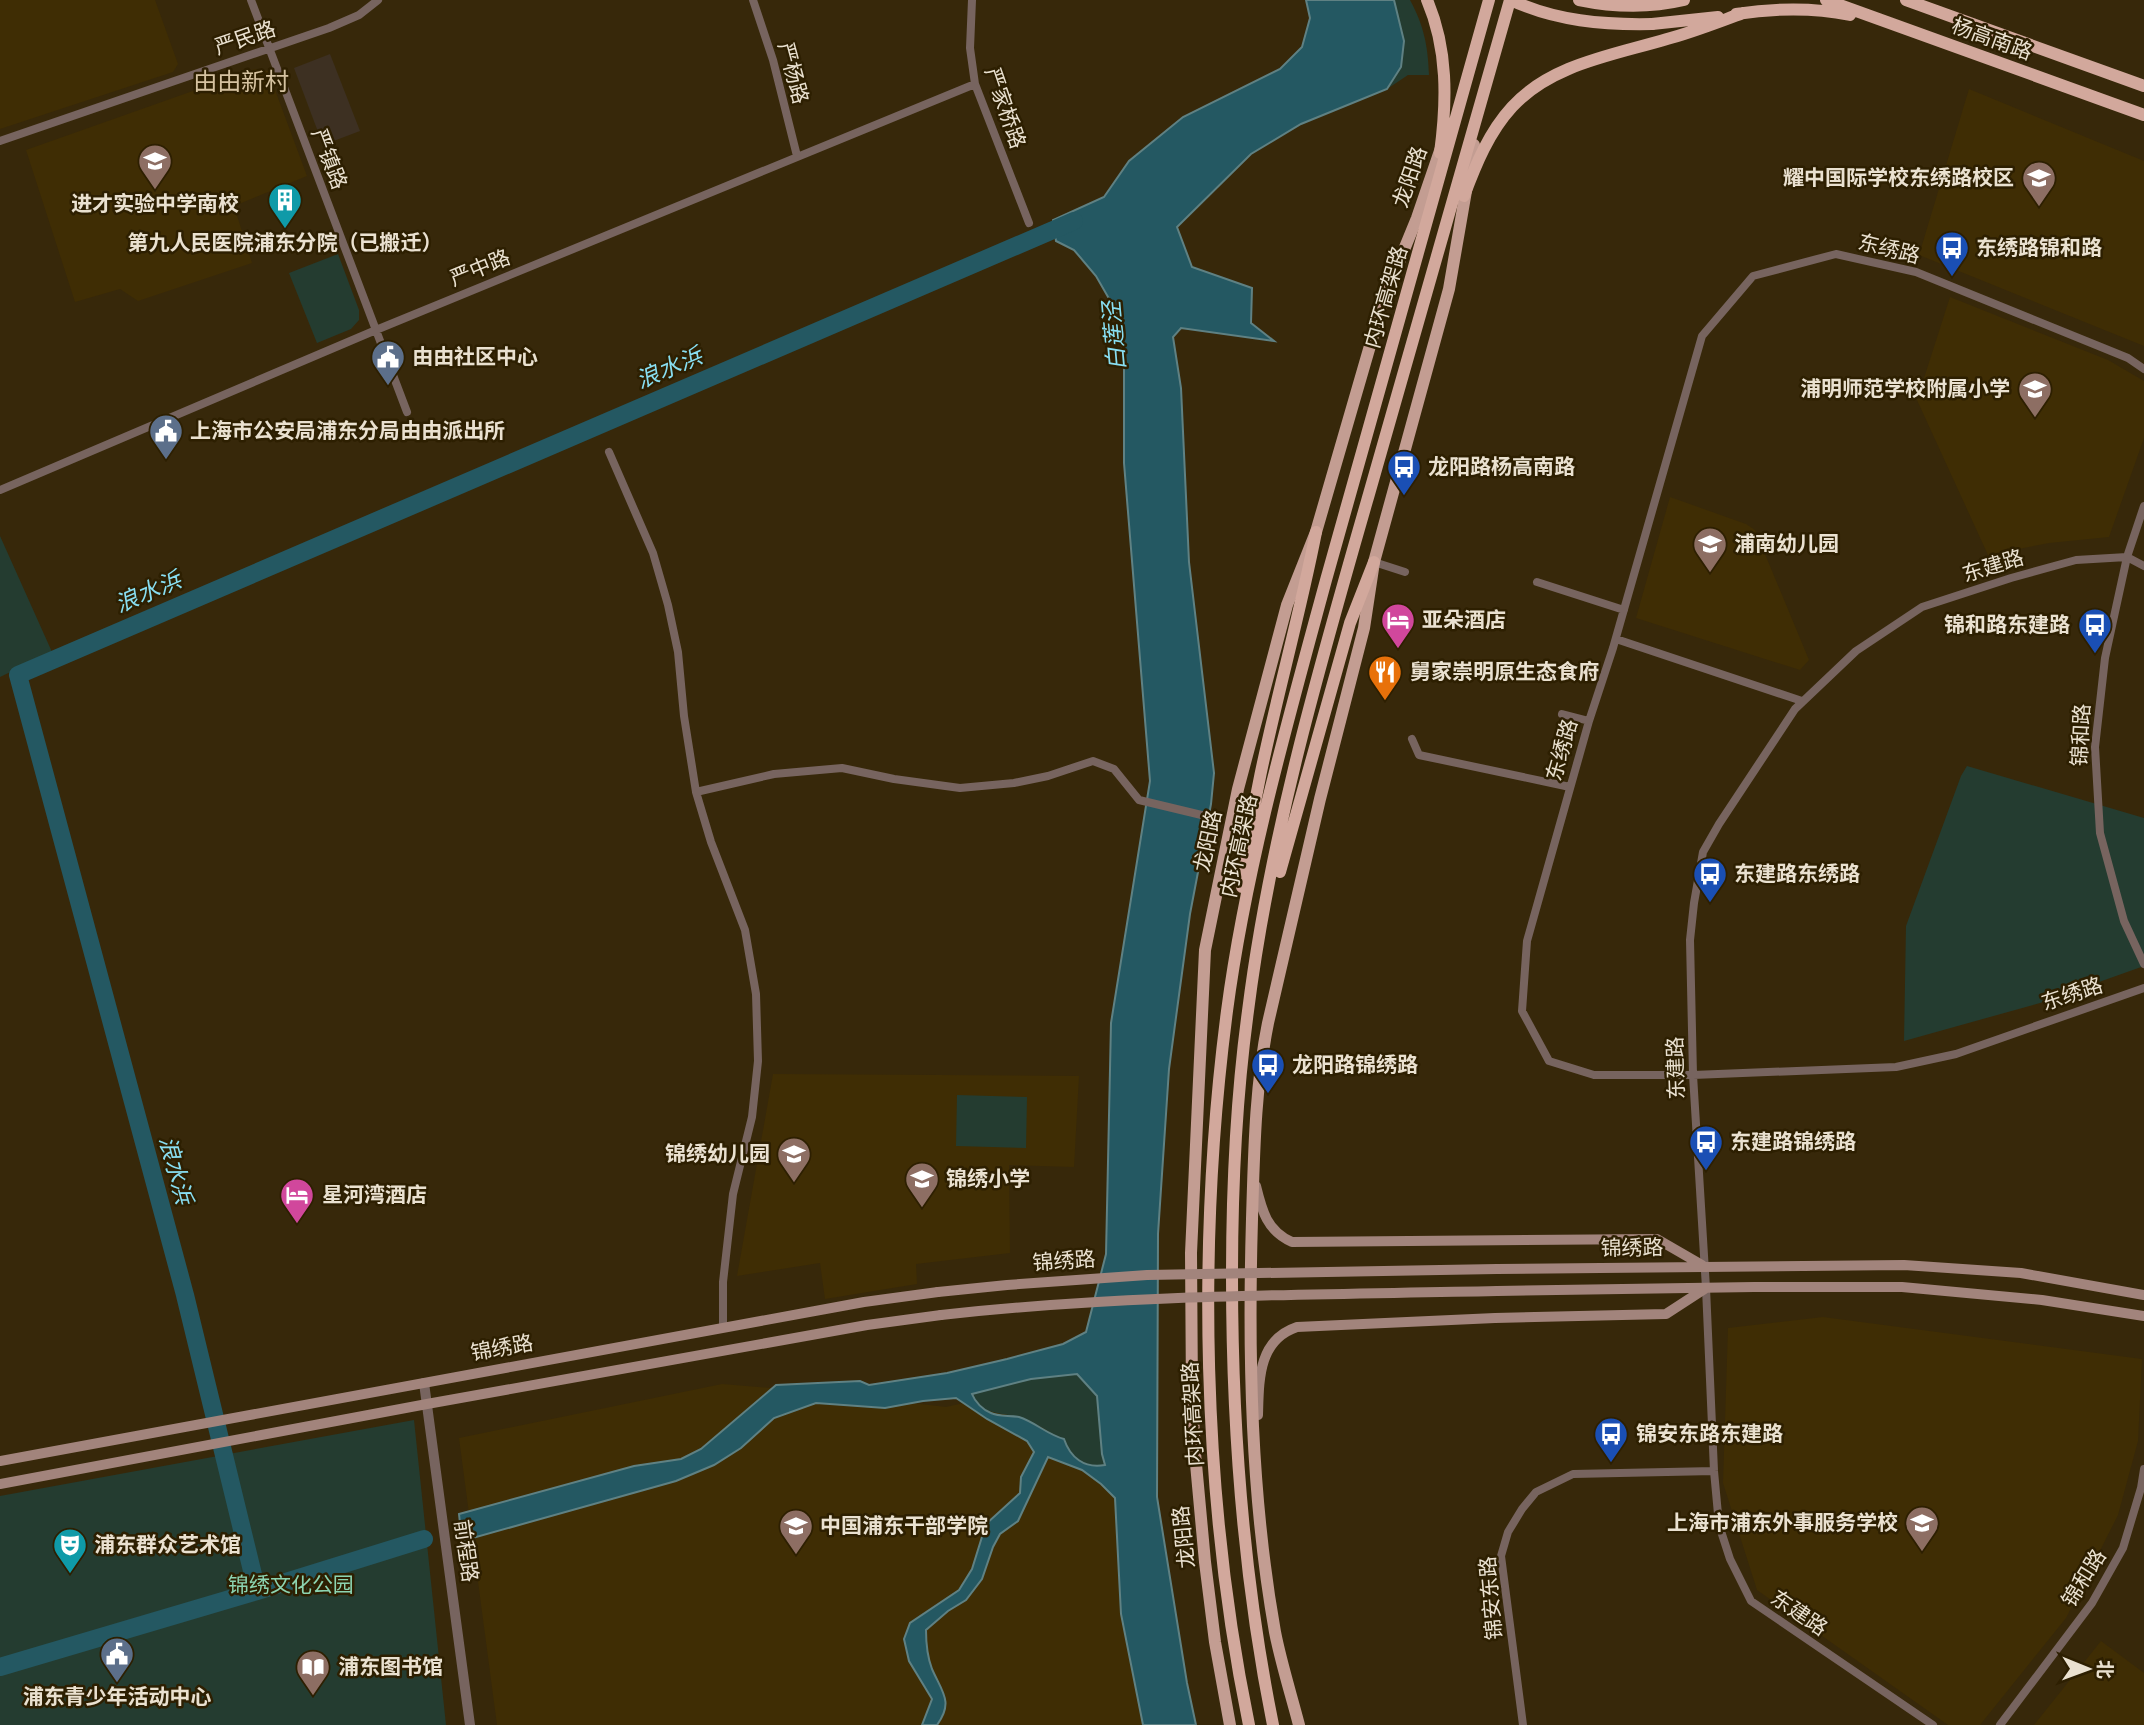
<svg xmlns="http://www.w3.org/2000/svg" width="2144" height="1725" viewBox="0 0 2144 1725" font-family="'Golos Text','Noto Sans SC',sans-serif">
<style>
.commercial{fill:#3d3022}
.built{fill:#3f2d04}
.green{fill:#243c30}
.water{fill:#245862;stroke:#5f8183;stroke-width:2;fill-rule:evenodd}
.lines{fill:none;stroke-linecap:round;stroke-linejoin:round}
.river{stroke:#245862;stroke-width:18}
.minor{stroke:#77645f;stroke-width:8}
.tertiary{stroke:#77645f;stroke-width:10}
.secondary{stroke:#a2847c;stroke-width:10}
.primary{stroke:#c39d92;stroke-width:12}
.trunk{stroke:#d2a89c;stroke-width:12}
.secondary-bridge{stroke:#a2847c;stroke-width:10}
.trunk-bridge{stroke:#d2a89c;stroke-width:12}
.labels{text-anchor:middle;stroke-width:5;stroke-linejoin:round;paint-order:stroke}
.street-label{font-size:21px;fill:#eae1d0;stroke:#2d1f01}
.poi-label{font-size:21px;font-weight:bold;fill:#eae1d0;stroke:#2d1f01;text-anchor:start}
.park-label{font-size:21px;fill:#8cd4b1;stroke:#2d1f01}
.water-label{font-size:23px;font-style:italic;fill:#88def1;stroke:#2d1f01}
.quarter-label{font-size:24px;fill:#d5c2a0;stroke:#2d1f01}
</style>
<rect width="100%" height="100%" fill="#37280a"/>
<!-- commercial -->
<path class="commercial" d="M330,54L360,131L323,145L294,68Z"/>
<!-- built -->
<path class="built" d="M0,0H155L178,64L173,72L0,129Z
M255,69L268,71L307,176L234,206L252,263L138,301L120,289L75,302L26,150Z
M1969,89L2144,161V346L1919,255Z
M1950,297L2108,360L2144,381V438L2109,537L2049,543L1988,555L1917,400Z
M1670,497L1746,524L1755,530L1809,660L1800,670L1636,618Z
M773,1074L1079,1076L1074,1167L1009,1165L1010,1253L916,1264L917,1284L825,1299L820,1263L737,1276Z
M1823,1317L2142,1359L2138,1441L2118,1515L2066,1618L1980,1725H1948L1757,1590L1723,1483L1728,1328Z
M1109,1371L1121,1614L1143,1725H497L459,1438L722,1384L820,1392L946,1407Z
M2101,1641L2144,1673V1725H2034Z"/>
<!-- green -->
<path class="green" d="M1394,0H1410C1424,26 1428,46 1429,75H1408L1387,89L1401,67L1404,41Z
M338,254L359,310V320L351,329L317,343L289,273Z
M0,536L52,652L0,677Z
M1967,766L2144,818V966L2040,1003L1904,1041L1906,926L1961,776Z
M957,1095L1027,1097L1026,1148L956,1146Z
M1077,1373L1097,1396L1102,1454L1105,1465C1074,1471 1065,1440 1043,1428C1035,1424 1025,1419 1017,1417C1000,1412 979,1415 972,1394L1031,1379Z
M414,1420L446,1725H0V1496Z"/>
<!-- water -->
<path class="water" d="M1306,0H1394L1404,41L1401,67L1387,89L1301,124L1251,154L1177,227L1192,267L1252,288L1251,323L1274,341L1181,328L1173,337L1181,388L1189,562L1214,773L1211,804L1190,914L1169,1069L1158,1234L1157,1497L1187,1683L1196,1725H1143L1121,1614L1115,1498L1101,1484L1082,1470L1048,1457L1018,1521L1000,1534L993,1547L982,1579L966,1600L948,1611L926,1630C926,1644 927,1656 932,1669C942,1692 954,1702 937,1725H922L932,1699L909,1661L904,1639L910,1623L959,1590L972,1569L986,1524L1020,1493L1021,1477L1034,1452L1027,1441L987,1419L956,1398L923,1401L885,1408L816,1403L774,1418L741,1448L714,1465L676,1481L462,1541L459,1514L634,1466L681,1459L701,1449L776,1385L860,1381L869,1385L947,1373L1007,1359L1063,1344L1086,1332L1106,1254L1111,1023L1150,781L1124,463V370L1119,316L1096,276L1074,250L1056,241L1053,220L1104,197L1129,161L1183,117L1280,69L1302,47L1310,18ZM1077,1374L1097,1396L1102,1454L1105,1465C1084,1469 1070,1457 1064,1439C1048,1435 1035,1422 1019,1417C1010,1415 999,1417 991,1413C983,1410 975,1402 972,1394L1031,1379Z"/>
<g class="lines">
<!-- river -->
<path class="river" d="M257,1591L185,1295L18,675L1074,221
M0,1667L257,1591L424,1539"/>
<!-- minor -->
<path class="minor" d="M251,0L407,412
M753,0L773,60L797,156
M972,0L970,48L975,84L1029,223
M0,141L329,28L359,15L378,0
M2144,369L2128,358L1916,272L1836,254L1753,276L1702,336L1613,648L1589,721L1527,941L1522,1011L1549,1061L1594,1075H1693L1896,1067L1956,1054L2144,988
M609,452L653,553L668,605L678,652L684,716L696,792L711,842L745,930L756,994L758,1061L752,1117L733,1194L723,1282V1328
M0,490L376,330L975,84
M2144,506L2127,557L2105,658L2095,747L2100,833L2124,921L2144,964
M2127,557L2144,566
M1374,562L1405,572
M1537,582L1624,610
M1616,639L1802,701
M1562,714L1589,721
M1412,739L1419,755L1570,787
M696,792L774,774L842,768L894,779L960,788L1014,783L1048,776L1093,761L1114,769L1139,800L1214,818
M1523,1725L1501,1556L1508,1532L1522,1509L1536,1492L1573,1474L1714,1471
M1933,1725L1751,1601L1730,1559L1719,1525L1714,1471L1706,1288L1693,1075L1690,940L1694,903L1703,852L1719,824L1795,709L1856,651L1922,607L2011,578L2076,560L2127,557
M2000,1725L2092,1603L2123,1548L2141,1488L2144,1469"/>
<!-- tertiary -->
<path class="tertiary" d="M424,1383L470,1725"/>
<!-- secondary -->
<path class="secondary" d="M1256,1186C1262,1211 1267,1231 1292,1242L1657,1239L1702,1265
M1497,1269L1904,1265L2021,1273L2144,1295
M1497,1291L1754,1287H1902L2042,1300L2144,1316
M1258,1415C1259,1380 1258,1340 1297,1327L1495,1318L1666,1314L1706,1288
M0,1461L864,1302L938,1292
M0,1484L427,1404L867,1325L941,1315"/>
<!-- primary -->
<path class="primary" d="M1230,1725L1215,1642L1205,1562L1195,1453L1192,1395L1191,1253L1205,950L1238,789L1287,605L1316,532L1383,301L1417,218L1442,145
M1299,1725C1291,1694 1281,1663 1275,1632C1251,1497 1248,1356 1252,1219C1254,1154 1255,1087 1268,1023L1320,799L1364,628L1374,562L1449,289L1474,145"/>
<!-- trunk -->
<path class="trunk" d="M1427,0C1448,49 1447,101 1440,153
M1579,0C1613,7 1650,8 1684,0
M1826,0L2144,115
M1906,0L2144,86
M1736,14C1775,8 1812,7 1850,15
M1652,24L1718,17
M1464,196C1476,164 1489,132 1512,107C1551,64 1614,55 1667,39C1693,32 1718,22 1743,13
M1280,872L1350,623L1374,562
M1242,887C1255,767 1293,650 1316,532
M1249,1725C1202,1498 1197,1241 1227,1011C1246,867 1288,720 1326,580C1379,386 1435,193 1489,0
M1273,1725C1243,1577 1232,1427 1232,1276C1232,1188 1236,1099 1248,1011C1270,836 1320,664 1369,494C1416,329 1463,165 1510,0"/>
<!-- secondary-bridge -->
<path class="secondary-bridge" d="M938,1292L1007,1285L1147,1275L1497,1269
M941,1315C1126,1294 1312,1295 1497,1291"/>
<!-- trunk-bridge -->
<path class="trunk-bridge" d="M1511,0C1555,21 1604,25 1652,24"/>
</g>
<!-- icons -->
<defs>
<g id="school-pin" transform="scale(1.75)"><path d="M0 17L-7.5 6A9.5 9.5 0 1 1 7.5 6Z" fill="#8d6e63" stroke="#2d1f01"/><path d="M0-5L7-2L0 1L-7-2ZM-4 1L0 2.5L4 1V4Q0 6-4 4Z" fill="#fff"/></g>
<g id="building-pin" transform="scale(1.75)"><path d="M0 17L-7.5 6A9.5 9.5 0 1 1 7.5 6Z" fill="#0f9aa8" stroke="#2d1f01"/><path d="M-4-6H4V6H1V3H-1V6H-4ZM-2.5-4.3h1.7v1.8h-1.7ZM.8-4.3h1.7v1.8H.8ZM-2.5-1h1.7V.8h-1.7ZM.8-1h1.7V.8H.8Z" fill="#fff"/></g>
<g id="bus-pin" transform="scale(1.75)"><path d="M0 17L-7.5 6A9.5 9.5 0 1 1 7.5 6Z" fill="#1a4fb4" stroke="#2d1f01"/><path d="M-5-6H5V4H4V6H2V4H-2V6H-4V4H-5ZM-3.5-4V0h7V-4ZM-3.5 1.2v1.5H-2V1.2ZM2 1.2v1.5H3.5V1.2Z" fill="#fff"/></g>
<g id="civic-pin" transform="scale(1.75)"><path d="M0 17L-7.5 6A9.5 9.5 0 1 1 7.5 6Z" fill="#5c6f8a" stroke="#2d1f01"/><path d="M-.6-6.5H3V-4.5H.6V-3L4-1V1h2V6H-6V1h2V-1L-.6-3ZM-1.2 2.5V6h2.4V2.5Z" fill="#fff"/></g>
<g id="hotel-pin" transform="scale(1.75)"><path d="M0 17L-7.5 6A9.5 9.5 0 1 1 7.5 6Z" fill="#d1479c" stroke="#2d1f01"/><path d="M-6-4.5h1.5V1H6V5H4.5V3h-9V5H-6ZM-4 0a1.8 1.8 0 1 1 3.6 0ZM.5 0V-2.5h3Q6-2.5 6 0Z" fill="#fff"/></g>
<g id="restaurant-pin" transform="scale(1.75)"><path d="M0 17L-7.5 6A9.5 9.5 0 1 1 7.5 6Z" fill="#e8710a" stroke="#2d1f01"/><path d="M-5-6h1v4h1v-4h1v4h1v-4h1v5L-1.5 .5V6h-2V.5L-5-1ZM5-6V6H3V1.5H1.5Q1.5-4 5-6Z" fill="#fff"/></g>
<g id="university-pin" transform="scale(1.75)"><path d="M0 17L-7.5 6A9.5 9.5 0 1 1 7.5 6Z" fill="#8d6e63" stroke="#2d1f01"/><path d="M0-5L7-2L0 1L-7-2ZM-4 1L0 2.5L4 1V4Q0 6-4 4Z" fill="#fff"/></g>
<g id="theatre-pin" transform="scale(1.75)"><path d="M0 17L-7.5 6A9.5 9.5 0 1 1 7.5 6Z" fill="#0f9aa8" stroke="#2d1f01"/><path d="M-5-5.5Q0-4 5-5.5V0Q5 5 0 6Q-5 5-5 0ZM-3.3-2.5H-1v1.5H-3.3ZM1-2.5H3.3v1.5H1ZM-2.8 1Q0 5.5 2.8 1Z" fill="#fff"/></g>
<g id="library-pin" transform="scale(1.75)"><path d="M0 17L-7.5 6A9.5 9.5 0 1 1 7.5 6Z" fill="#8d6e63" stroke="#2d1f01"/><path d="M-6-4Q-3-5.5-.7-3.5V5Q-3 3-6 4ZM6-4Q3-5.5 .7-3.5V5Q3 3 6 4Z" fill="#fff"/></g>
</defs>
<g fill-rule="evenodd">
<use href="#school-pin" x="155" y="161"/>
<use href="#school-pin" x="2039" y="178"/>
<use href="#building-pin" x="285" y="200"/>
<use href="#bus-pin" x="1952" y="248"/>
<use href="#civic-pin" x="388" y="357"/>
<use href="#school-pin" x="2035" y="389"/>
<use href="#civic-pin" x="166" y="431"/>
<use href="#bus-pin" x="1404" y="467"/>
<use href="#school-pin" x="1710" y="544"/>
<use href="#hotel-pin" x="1398" y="620"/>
<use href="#bus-pin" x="2095" y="625"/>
<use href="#restaurant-pin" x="1385" y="672"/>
<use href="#bus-pin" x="1710" y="874"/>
<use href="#bus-pin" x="1268" y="1065"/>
<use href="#bus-pin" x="1706" y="1142"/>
<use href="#school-pin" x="794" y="1154"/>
<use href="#school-pin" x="922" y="1179"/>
<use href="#hotel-pin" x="297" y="1195"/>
<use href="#bus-pin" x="1611" y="1434"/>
<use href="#school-pin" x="1922" y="1523"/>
<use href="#university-pin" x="796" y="1526"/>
<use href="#theatre-pin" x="70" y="1545"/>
<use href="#civic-pin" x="117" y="1654"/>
<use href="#library-pin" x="313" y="1667"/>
</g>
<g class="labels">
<!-- street labels -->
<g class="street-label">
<text transform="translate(245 38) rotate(-19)" y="7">严民路</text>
<text transform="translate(1992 39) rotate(20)" y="7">杨高南路</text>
<text transform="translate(793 73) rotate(75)" y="7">严杨路</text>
<text transform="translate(1005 108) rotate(71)" y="7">严家桥路</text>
<text transform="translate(329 159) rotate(69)" y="7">严镇路</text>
<text transform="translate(1410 177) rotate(-71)" y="7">龙阳路</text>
<text transform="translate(1889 249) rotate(14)" y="7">东绣路</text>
<text transform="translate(480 268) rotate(-22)" y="7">严中路</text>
<text transform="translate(1386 297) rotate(-74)" y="7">内环高架路</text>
<text transform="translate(1993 566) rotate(-17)" y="7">东建路</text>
<text transform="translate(2081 735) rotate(-87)" y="7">锦和路</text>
<text transform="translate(1562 750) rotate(-74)" y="7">东绣路</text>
<text transform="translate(1208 841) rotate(-78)" y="7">龙阳路</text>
<text transform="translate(1239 846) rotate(-78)" y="7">内环高架路</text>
<text transform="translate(2072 994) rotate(-18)" y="7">东绣路</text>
<text transform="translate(1676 1068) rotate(-92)" y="7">东建路</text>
<text transform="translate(1632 1248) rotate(-1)" y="7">锦绣路</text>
<text transform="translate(1064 1261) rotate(-4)" y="7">锦绣路</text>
<text transform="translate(502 1348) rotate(-10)" y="7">锦绣路</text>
<text transform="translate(1193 1414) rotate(-93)" y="7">内环高架路</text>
<text transform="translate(1184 1537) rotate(-96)" y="7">龙阳路</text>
<text transform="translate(466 1551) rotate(82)" y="7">前程路</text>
<text transform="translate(2084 1578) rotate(-58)" y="7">锦和路</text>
<text transform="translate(1491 1598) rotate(-95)" y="7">锦安东路</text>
<text transform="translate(1799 1613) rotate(34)" y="7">东建路</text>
</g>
<!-- poi labels -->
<g class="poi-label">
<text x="2014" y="185" text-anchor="end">耀中国际学校东绣路校区</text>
<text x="155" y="211" text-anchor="middle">进才实验中学南校</text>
<text x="285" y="250" text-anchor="middle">第九人民医院浦东分院（已搬迁）</text>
<text x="1976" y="255">东绣路锦和路</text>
<text x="412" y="364">由由社区中心</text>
<text x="2010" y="396" text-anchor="end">浦明师范学校附属小学</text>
<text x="190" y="438">上海市公安局浦东分局由由派出所</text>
<text x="1428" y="474">龙阳路杨高南路</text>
<text x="1734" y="551">浦南幼儿园</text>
<text x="1422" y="627">亚朵酒店</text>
<text x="2070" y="632" text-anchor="end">锦和路东建路</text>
<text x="1410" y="679">舅家崇明原生态食府</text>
<text x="1734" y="881">东建路东绣路</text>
<text x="1292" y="1072">龙阳路锦绣路</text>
<text x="1730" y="1149">东建路锦绣路</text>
<text x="770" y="1161" text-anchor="end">锦绣幼儿园</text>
<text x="946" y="1186">锦绣小学</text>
<text x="322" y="1202">星河湾酒店</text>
<text x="1636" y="1441">锦安东路东建路</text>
<text x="1898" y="1530" text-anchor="end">上海市浦东外事服务学校</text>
<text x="820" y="1533">中国浦东干部学院</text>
<text x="94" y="1552">浦东群众艺术馆</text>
<text x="338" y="1674">浦东图书馆</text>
<text x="117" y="1704" text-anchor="middle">浦东青少年活动中心</text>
</g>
<!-- park labels -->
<g class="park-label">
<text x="291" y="1592">锦绣文化公园</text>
</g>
<!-- water labels -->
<g class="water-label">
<text transform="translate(1114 336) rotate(-95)" y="8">白莲泾</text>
<text transform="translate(669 368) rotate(-23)" y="8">浪水浜</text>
<text transform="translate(148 592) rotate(-23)" y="8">浪水浜</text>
<text transform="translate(176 1170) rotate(75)" y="8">浪水浜</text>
</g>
<!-- quarter labels -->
<g class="quarter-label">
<text x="241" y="90">由由新村</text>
</g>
</g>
<!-- north arrow -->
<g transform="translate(2088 1669) rotate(91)" stroke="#2d1f01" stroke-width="5" paint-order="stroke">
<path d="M0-5L12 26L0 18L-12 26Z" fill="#eae1d0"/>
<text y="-10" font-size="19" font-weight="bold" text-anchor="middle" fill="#eae1d0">北</text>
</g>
</svg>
